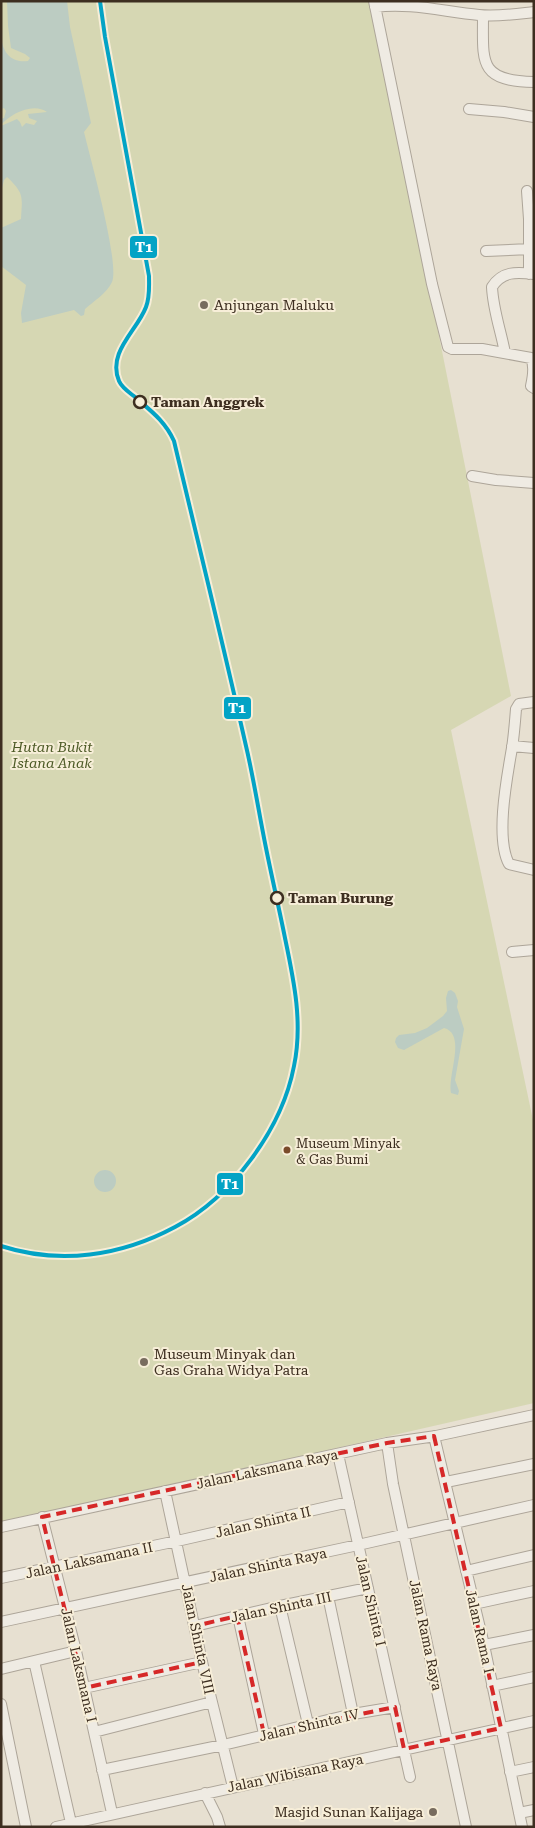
<svg xmlns="http://www.w3.org/2000/svg" width="535" height="1828" viewBox="0 0 535 1828" font-family="'Roboto Serif',serif">
<style>
.green{fill:#d6d7b3}
.water{fill:#bcccc2}
.lines{fill:none;stroke-linecap:round;stroke-linejoin:round}
.minor-casing{stroke:#ada599;stroke-width:12}
.minor{stroke:#efebe3;stroke-width:10}
.tram-1-casing{stroke:#f7eed8;stroke-width:8}
.tram-1{stroke:#03a3c5;stroke-width:4}
.marked{fill:none;stroke:#d62828;stroke-width:4;stroke-dasharray:10 6;stroke-linejoin:round}
.poi-dot{fill:#786c5e;stroke:#f7eed8;stroke-width:2}
.stop-dot{fill:#f7eed8;stroke:#3d2e20;stroke-width:2.5}
.bus-dot{fill:#7a4b2a;stroke:#f7eed8;stroke-width:2}
.labels{text-anchor:middle;stroke-width:4;stroke-linejoin:round;paint-order:stroke}
.bus-label{font-size:13px;fill:#3d2e20;stroke:#f7eed8;text-anchor:start}
.poi-label{font-size:14px;fill:#3d2e20;stroke:#f7eed8;text-anchor:start}
.stop-label{font-size:14px;font-weight:bold;fill:#3d2e20;stroke:#f7eed8;text-anchor:start}
.park-label{font-size:14px;font-style:italic;fill:#4d5a26;stroke:#f7eed8}
.street-label{font-size:14px;fill:#3d2e20;stroke:#f7eed8}
.line-badge{stroke:#f7eed8;stroke-width:2}
.badge-label{font-size:14px;text-anchor:middle;font-weight:bold;fill:#fff}
</style>
<rect width="100%" height="100%" fill="#e7e0d1"/>
<!-- green -->
<path class="green" d="M1,1H372L511,696L451,730L534,1125V1403L1,1525Z"/>
<!-- water -->
<path class="water" d="M7,1H67L70,27L91,123L84,132C90,157 120,264 112,282C107,293 94,301 85,309L84,315L81,316L74,310L22,323L21,313L26,285L1,266V228L21,219C22,197 25,194 7,177L4,180L1,192V126L17,119L20,122L22,127L26,123L34,125L37,121L29,118L28,114L47,112C33,102 10,114 1,125V119L4,118L6,111L4,108L1,109V37C3,53 11,63 28,61L30,58L25,54L11,48L8,26Z
M451,990L455,993L458,1001L457,1007L464,1029L455,1080L459,1091L458,1095L451,1093C447,1076 467,1034 444,1028L404,1050L398,1048L395,1042L396,1038L399,1035L415,1033L427,1028L443,1016L447,1011L446,998L448,991Z
M94 1181a11 11 0 1 1 22 0a11 11 0 1 1-22 0Z"/>
<g class="lines">
<!-- minor casing -->
<g class="minor-casing">
<path id="minor" d="M374,1L432,284L448,347L452,349H482L531,358C535,366 533,377 531,386L534,388
M375,7C409,2 445,12 479,15C497,17 516,14 534,12
M483,16C483,62 478,81 534,82
M469,109L504,112L534,117
M527,191L529,219V274
M486,251L530,249
M505,353C501,331 493,310 492,287C502,271 516,272 534,274
M472,476L496,480L534,483
M534,702L519,704L516,709C515,722 514,735 512,748C507,777 495,838 509,864L534,870
M512,746L534,748
M512,952L534,950
M434,1436L484,1645L522,1827
M387,1443L393,1484L466,1827
M338,1454L410,1777
M446,1482L534,1464
M165,1491L202,1662L233,1787
M42,1517L76,1651L112,1813
M1,1527L387,1443L436,1436L534,1415
M466,1571L534,1555
M1,1578L177,1541L349,1502
M328,1596L353,1714
M474,1604L534,1591
M280,1606L308,1724
M238,1616L264,1734
M1,1622L358,1545L534,1505
M195,1626L280,1606L368,1588
M484,1645L534,1635
M34,1661L71,1823
M1,1669L76,1651
M492,1686L534,1677
M84,1688L202,1662
M1,1704L26,1827
M94,1732L212,1702
M102,1770L223,1745L353,1714L395,1707
M510,1772L534,1767
M205,1793L217,1817L220,1827
M519,1813L534,1810
M56,1827L534,1721"/>
</g>
<!-- minor -->
<use href="#minor" class="minor"/>
<!-- tram-1 casing -->
<g class="tram-1-casing">
<path id="tram-1" d="M1,1246C60,1265 121,1256 175,1227C232,1197 282,1129 294,1066C303,1023 294,981 285,938C279,908 272,878 266,848C259,814 254,780 246,746C223,644 198,542 174,441C165,421 151,411 135,397C130,393 122,388 119,381C107,352 137,331 146,307C150,297 149,287 149,276L105,37L100,1"/>
</g>
<!-- tram-1 -->
<use href="#tram-1" class="tram-1"/>
</g>
<!-- marked area -->
<path class="marked" d="M434,1436L501,1728L404,1749L395,1707L264,1734L237,1616L195,1626L202,1662L84,1688L42,1517L387,1443Z"/>
<!-- markers -->
<g class="poi-dot">
<circle cx="204" cy="305" r="5"/>
<circle cx="144" cy="1362" r="5"/>
<circle cx="433" cy="1812" r="5"/>
</g>
<g class="stop-dot">
<circle cx="140" cy="402" r="6"/>
<circle cx="277" cy="898" r="6"/>
</g>
<circle class="bus-dot" cx="287" cy="1150" r="4.5"/>
<g class="labels">
<!-- bus labels -->
<g class="bus-label">
<text x="296" y="1148">Museum Minyak<tspan x="296" dy="16">&amp; Gas Bumi</tspan></text>
</g>
<!-- poi labels -->
<g class="poi-label">
<text x="214" y="310">Anjungan Maluku</text>
<text x="154" y="1359">Museum Minyak dan<tspan x="154" dy="16">Gas Graha Widya Patra</tspan></text>
<text x="423" y="1817" text-anchor="end">Masjid Sunan Kalijaga</text>
</g>
<!-- stop labels -->
<g class="stop-label">
<text x="151" y="407">Taman Anggrek</text>
<text x="288" y="903">Taman Burung</text>
</g>
<!-- park labels -->
<g class="park-label">
<text x="52" y="752">Hutan Bukit<tspan x="52" dy="16">Istana Anak</tspan></text>
</g>
<!-- street labels -->
<g class="street-label">
<text transform="translate(267 1469) rotate(-12)" y="5">Jalan Laksmana Raya</text>
<text transform="translate(263 1522) rotate(-13)" y="5">Jalan Shinta II</text>
<text transform="translate(89 1560) rotate(-12)" y="5">Jalan Laksamana II</text>
<text transform="translate(268 1565) rotate(-12)" y="5">Jalan Shinta Raya</text>
<text transform="translate(371 1601) rotate(77)" y="5">Jalan Shinta I</text>
<text transform="translate(281 1607) rotate(-12)" y="5">Jalan Shinta III</text>
<text transform="translate(480 1631) rotate(77)" y="5">Jalan Rama I</text>
<text transform="translate(426 1635) rotate(78)" y="5">Jalan Rama Raya</text>
<text transform="translate(198 1639) rotate(78)" y="5">Jalan Shinta VIII</text>
<text transform="translate(79 1665) rotate(77)" y="5">Jalan Laksmana I</text>
<text transform="translate(309 1725) rotate(-13)" y="5">Jalan Shinta IV</text>
<text transform="translate(295 1773) rotate(-12)" y="5">Jalan Wibisana Raya</text>
</g>
</g>
<g class="line-badge">
<rect x="129" y="235" width="29" height="24" rx="5" fill="#03a3c5"/>
<rect x="223" y="696" width="29" height="24" rx="5" fill="#03a3c5"/>
<rect x="216" y="1172" width="28" height="24" rx="5" fill="#03a3c5"/>
</g>
<g class="badge-label">
<text x="144" y="252">T1</text>
<text x="237" y="713">T1</text>
<text x="230" y="1189">T1</text>
</g>
<!-- border -->
<rect width="535" height="1828" fill="none" stroke="#3d2e20" stroke-width="5"/>
</svg>
